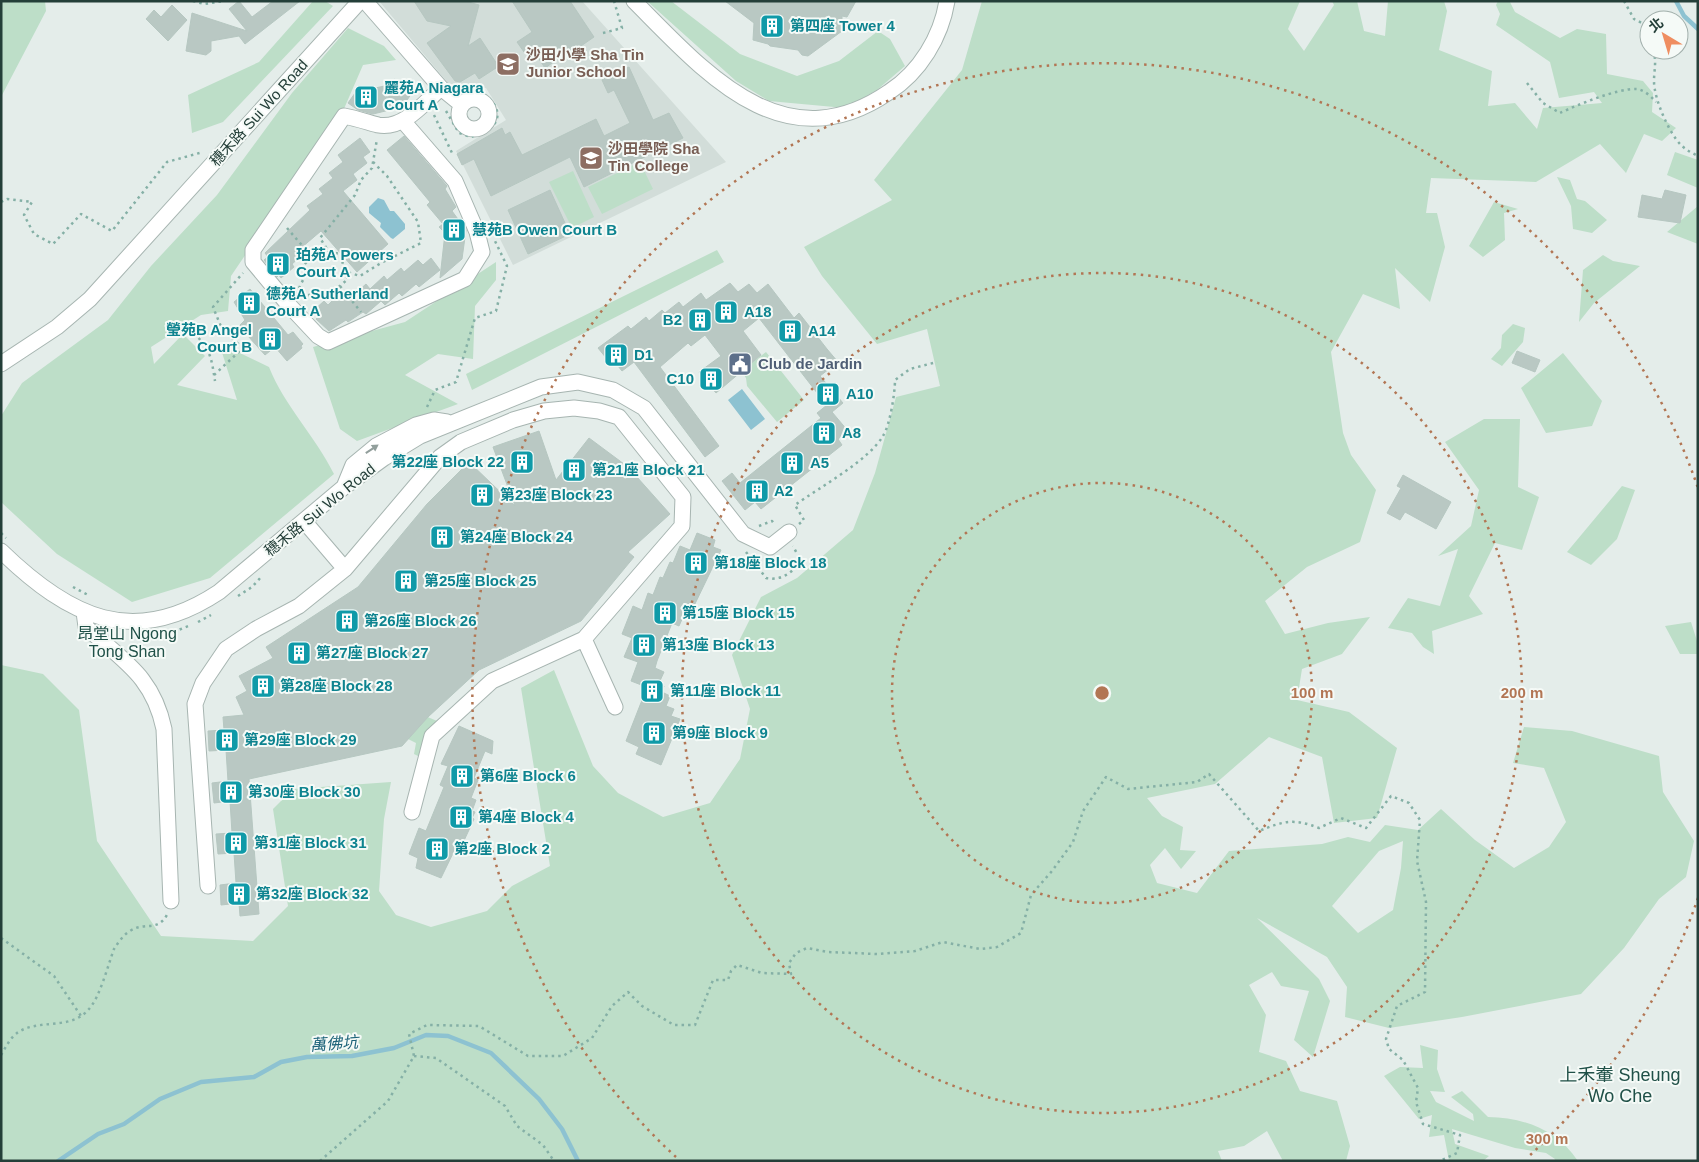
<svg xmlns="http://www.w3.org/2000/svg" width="1699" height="1162" viewBox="0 0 1699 1162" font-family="Helvetica,'Noto Sans TC',sans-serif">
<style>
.built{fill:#d2ddd9}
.green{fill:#bddec8;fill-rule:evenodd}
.water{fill:#8dc2d1}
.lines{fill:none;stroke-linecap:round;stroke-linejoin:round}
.stream{stroke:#8dc2d1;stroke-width:4.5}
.building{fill:#b9c8c3;stroke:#b6c7c1}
.minor-casing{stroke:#a7b5b1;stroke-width:17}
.path{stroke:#85b0a6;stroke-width:2.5;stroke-dasharray:2.5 4;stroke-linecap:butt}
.minor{stroke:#fff;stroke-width:15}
.oneway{fill:#929f9c}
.ring{fill:none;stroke:#b27654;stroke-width:2.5;stroke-dasharray:2.5 5}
.labels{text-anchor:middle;stroke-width:4;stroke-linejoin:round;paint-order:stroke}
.culture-label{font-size:15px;font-weight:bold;fill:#0d838f;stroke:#f5faf7;text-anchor:start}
.education-label{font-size:15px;font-weight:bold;fill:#785e54;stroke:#f5faf7;text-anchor:start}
.street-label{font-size:15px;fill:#243f39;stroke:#f5faf7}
.service-label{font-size:15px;font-weight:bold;fill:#4e5e75;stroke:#f5faf7;text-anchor:start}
.neighbourhood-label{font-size:16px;fill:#205148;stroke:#f5faf7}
.water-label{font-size:16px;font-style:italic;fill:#1e647a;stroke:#f5faf7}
.quarter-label{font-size:18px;fill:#205148;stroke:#f5faf7}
.centre{fill:#b27654;stroke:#f5faf7;stroke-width:2.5}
.ring-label{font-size:15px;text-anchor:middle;font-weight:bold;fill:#b27654;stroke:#f5faf7;stroke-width:4;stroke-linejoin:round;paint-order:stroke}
</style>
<rect width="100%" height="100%" fill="#e4edea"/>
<!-- built -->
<path class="built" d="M379,1H582L726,162L513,265L456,151L506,120L486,88L462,89L448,83Z"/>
<!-- green -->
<path class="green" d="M1,1H45L46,11L1,97Z
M313,1H325L333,6L223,122L192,133L188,95L259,62Z
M647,1H671L740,54L797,76L839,61L878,31L890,39L905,66L877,90L845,108L769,101L736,81Z
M982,1H1300L1288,29L1304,51L1334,5L1332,1H1357L1364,31L1385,36L1388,1H1444L1447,11L1439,50L1492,71L1488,106L1515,103L1537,129L1543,108L1602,103L1594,92L1559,98L1550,62L1496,25L1500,14L1496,5L1498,1L1510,2L1515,12L1560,38L1577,29L1606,34L1607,74L1643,81L1653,93L1652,112L1676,128L1662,141L1644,134L1626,173L1600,144L1536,182L1431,178L1426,213H1437L1445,247L1430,302L1395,268L1400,309L1363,294L1331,352L1343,433L1351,455L1376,490L1360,542L1307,567L1265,601L1285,634L1328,623L1370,617L1342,654L1302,669L1297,700L1349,712L1397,748L1377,818L1334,823L1322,757L1269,737L1215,784L1147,798L1162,816L1183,827L1180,850L1196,851L1181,869L1165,848L1150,865L1157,883L1197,893L1229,851L1322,844L1348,837L1370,842L1385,825L1418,830L1441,809L1475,840L1514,868L1549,847L1566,822L1544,768L1513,763L1524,727L1572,731L1659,756L1663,792L1694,841L1686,877L1659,899L1624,948L1581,994L1462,1017L1389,1028L1345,1017L1347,987L1327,957L1257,918L1319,979L1330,1001L1313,1057L1294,1040L1309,991L1281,986L1272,972L1249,985L1266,1015L1259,1052L1286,1061L1300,1091L1337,1101L1350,1146L1346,1161H1283L1267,1131L1244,1146L1218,1151L1222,1161H1V665L43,674L79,710L97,841L161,936L253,941L288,906L273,809L293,789L391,782L384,819L379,891L396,915L431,927L487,911L512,886L550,866L521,688L554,670L593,766L618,793L663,817L710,803L740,759L750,709L732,655L761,597L797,578L853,530L875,473L896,397L940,386L927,329L877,344L822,276L804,247L892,200L874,180L962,70ZM1403,841L1401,868L1393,910L1358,933L1332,906L1379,851Z
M348,28L384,46L396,60L363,65L343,111L231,276L228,311L201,315L151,347L154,364L183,334L205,356L177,385L237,400L219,343L269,367C284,405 315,436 334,474L210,578L132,602L57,554L1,502V416L22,383L108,320L151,266L217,195L292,93Z
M1675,152L1698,160V188L1667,175Z
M640,162L653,189L602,214L588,187Z
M573,171L594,217L572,228L549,182Z
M1557,177L1570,180L1577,199L1585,201L1607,220L1592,233L1573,229L1571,206Z
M1494,202L1518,209L1504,213L1505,240L1483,257L1469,246Z
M1698,206V244L1667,232Z
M717,250L724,262L472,390L466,374Z
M1603,255L1613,261L1640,266L1594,303L1579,322L1583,270Z
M496,262V280L475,306L473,359L438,354L405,375L458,404L357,441L340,429L313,347L405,322Z
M1513,324L1525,328L1523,342L1502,366L1491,359L1501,348L1502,335Z
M766,352L804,400L777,422L747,386L746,378L741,371Z
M1563,353L1602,401L1592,426L1546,433L1521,388Z
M1484,419H1520L1518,487L1539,497L1522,550L1495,543L1469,596L1483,614L1432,631L1434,654L1423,647L1412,633L1388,628L1408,598L1440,606L1458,549L1438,556L1471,526L1479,490L1445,442Z
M1622,486L1635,490L1617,539L1591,565L1567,552Z
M1691,622L1697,641L1698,654H1680L1665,626Z
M416,712L437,721L422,758L414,754L416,743L392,731Z
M1420,1045L1438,1050L1437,1069L1445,1092L1430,1091L1436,1102L1474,1121L1473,1114L1451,1097L1462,1091L1488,1117C1525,1118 1556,1129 1578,1161H1554L1555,1159L1546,1153L1515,1148L1452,1129L1455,1144L1489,1156L1483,1161H1449L1444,1135L1429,1137L1432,1115L1419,1119L1384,1076L1400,1067L1423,1068Z"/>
<!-- water -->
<path class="water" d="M378,198L384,200L390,211H394L405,224V229L393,239L391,238L380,227L381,223L369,213V207Z
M742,389L765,419L751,430L728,400Z"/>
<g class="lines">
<!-- stream -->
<path class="stream" d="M1676,1L1684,16L1698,29
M58,1161L98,1134L124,1124L160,1099L201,1082L254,1077L281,1062L307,1057L352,1056L394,1048L426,1035L448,1036L491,1053L539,1099L562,1129L578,1161"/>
</g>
<!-- building -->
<path class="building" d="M239,1L252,17L273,1H300L245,44L239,36L211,41V51L206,55L186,51L192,13L247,31L229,9Z
M414,1H465L479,5L468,46L480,38L497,64L496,68L479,79L475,73L460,82L455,81L427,43L451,26L427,21Z
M512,1H570L594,37L578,48L576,46L545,68L531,47L524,52L517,42L532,32Z
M725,1H856L847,17L842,16V31L808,56L802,55L798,50L770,46L768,44L753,40L754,23Z
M172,5L187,20L168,41L146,19L154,10L161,17Z
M629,67L653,120L669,113L683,138L584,187L570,157L491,196L474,159L462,165L457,154L502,128L505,135L510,132L522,155L596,119L604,136L630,123L614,90L608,93L602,80Z
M394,79L412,93L402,107L373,114L358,110L348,103L360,86L366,90L389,85Z
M404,136L447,186L445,189L456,207L452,211L466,230L462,259L440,278L445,233L439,227L443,224L427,205L430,202L387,150Z
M360,138L370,152L363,157L367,163L353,174L357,180L343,191L388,244L357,272L321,231L301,248L297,253L300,257L292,264L294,267L281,278L279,275L277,277L264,260L268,257L265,253L310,210L307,206L323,194L319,189L333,178L329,173L343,162L338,155Z
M550,190L570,234L528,254L508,210Z
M1665,190L1686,195L1680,223L1638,217L1642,195L1662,199Z
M431,258L440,270L419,287L416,284L402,296L399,293L385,305L381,301L366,314L363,312L348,322L346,320L329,331L316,319L318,317L313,311L324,301L328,305L336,297L340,301L346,296L349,299L366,284L370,289L384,276L387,280L401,268L404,272L418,260L423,265Z
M730,283L738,292L749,284L757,293L768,284L794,318L799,313L827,349L838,362L820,376L843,403L832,412L848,431L838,439L842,445L761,509L755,502L745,510L722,481L732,473L740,483L821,418L817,413L827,405L828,407L759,318L743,331L761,355L716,393L699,372L721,356L705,335L691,346L688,343L660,367L719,446L705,457L634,362L622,371L614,361L611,364L598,348L628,326L631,329L646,317L649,321L662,310L665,313L679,302L683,307L701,293L706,300Z
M250,289L288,335L293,332L303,344L301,346L302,348L287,361L275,347L265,355L239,326L245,320L234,302Z
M1517,351L1540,360L1535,372L1512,363Z
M539,431L556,480L589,438L628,467L670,514L628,552L634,557L581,621L479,670L428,717L402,746L249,779L259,914L240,916L239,903L221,905L220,885L236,883L234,853L218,854L216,834L232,833L230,801L214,803L212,783L228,781L226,750L209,751L208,731L224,730L223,717L244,715L236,697L247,691L239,676L273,658L266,647L358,587L427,504L469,462L515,506L493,447Z
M1403,475L1451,502L1436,529L1405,512L1400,520L1387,513L1401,488L1397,486Z
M697,533L715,540L713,547L721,550L692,610L687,608L679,626L672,623L657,661L655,668L664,672L659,683L664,686L662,692L670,696L666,706L674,709L671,716L680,719L661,765L636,754L639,747L626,741L644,695L641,694L644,686L631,681L638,662L624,657L632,638L622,634L633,606L642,610L648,593L653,595L660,577L663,578L670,562L673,563L680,546L690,550Z
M459,726L493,741L492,754L485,751L474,778L478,780L471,798L476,800L472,811L475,812L472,818L474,819L462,845L458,843L441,878L416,868L418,858L409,854L419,828L426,831L444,787L440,785L448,766L441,764Z"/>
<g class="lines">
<!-- minor casing -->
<g class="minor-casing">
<path id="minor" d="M365,1L441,88L462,105
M634,1C704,71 783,165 889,92C920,72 941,37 947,1
M459 114a15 15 0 1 1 30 0a15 15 0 1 1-30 0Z
M403,121L455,181L477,232L482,252L465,279L328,342L318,336L287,303L253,262V250L344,116C355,118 367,122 378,125C403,130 424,103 441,88
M1,364L57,327L90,299L360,1
M344,487L353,465L376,446L416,425L434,420L447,422
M304,521L345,569
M1,551C69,617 133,649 219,592L344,487L384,458L420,436L541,387L578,382L613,390L644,408L743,534L770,547L789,532
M84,612L86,627C123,661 153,676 164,729L171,901
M584,639L615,707
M208,886L195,704L203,683L226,649L256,629L299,606L345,569L440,457L461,442L513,420L544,411L574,408L599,411L619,417L683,497L682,526L584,639L492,681L432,736L412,812"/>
</g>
<!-- path -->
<path class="path" d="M193,1L204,4L224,1
M1624,1L1634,19L1644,24L1649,41
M603,33L622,28L614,1
M1653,50C1657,61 1654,70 1654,81C1654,99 1669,133 1681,145C1686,150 1692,153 1698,156
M1527,83L1543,103L1560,113C1577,105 1618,88 1637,89C1645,90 1651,97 1656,102
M446,111L459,133L471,137C478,134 490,130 495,123C503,110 490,97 479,92L471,93
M434,115L453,155
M1,202L7,199L32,202L24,215L34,234L53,244L81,214L112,231L167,162L203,152
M287,228L312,257
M329,252L341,254L344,270
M340,286L361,312
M296,294L305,276L304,265L310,258L329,252L320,238L355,195L361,180L372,168L377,139
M302,297L323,291H334L348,279L344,271L360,276L381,263L421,243L418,222L387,176L373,162
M189,329C210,347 211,355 215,381
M214,375L243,348L222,329L213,307L243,273
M427,407L435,390L456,382L475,318L496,311L507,266L495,241
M799,524L804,520L795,505C820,487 868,461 883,436C890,425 895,393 895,380L910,369L937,362
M759,526L772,521L775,525
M1,533L6,538
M746,552L766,578C781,581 792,573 801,561L793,546
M73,587L90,596
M238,596L252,587L262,576
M198,622L211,615
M167,632L176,631L191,625
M1,938L54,976L81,1016
M1,1055C6,1047 10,1038 17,1033C38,1018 71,1031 89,1009C100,997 108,965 114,949C118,943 123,935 130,931C145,921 158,933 168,913
M414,1056L436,1058L505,1106L517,1126L543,1145L554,1161
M320,1161L388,1101L414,1056L409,1034L427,1025L479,1026L528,1056H563L592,1038L612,1006L628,992L642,1006L674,1025H695L713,980H728L731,971L737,965L762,973L791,974L789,963L796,953L807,948L828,952L877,954L915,951L943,942L980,949L997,947L1021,933L1031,895L1052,871L1073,842L1083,811L1106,777L1128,789L1197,782L1209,774L1259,831C1284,821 1293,818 1319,828L1341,818L1366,828L1391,796L1409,803L1420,820L1417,861L1426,902L1425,992L1397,1006L1386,1039L1389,1049L1403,1060L1418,1088L1416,1102L1423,1124L1460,1135L1457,1153L1440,1161"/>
<!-- minor -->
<use href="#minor" class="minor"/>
</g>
<!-- one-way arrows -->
<defs><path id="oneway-solid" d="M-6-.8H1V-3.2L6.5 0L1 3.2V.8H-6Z" transform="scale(1.25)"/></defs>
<use class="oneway" href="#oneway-solid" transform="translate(372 449) rotate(-34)"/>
<!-- distance rings -->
<g class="ring">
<circle cx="1102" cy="693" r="210"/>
<circle cx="1102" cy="693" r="420"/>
<path d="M1698 898A630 630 0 0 1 1528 1157M676 1157A630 630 0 1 1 1698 488"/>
</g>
<!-- icons -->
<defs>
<g id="building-square" transform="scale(1.25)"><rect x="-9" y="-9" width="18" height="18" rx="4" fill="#0f9aa8" stroke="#f5faf7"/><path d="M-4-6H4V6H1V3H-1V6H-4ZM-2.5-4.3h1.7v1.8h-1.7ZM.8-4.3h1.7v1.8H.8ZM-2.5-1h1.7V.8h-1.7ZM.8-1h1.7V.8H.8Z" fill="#fff"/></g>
<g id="school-square" transform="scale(1.25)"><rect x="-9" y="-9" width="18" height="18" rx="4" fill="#8d6e63" stroke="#f5faf7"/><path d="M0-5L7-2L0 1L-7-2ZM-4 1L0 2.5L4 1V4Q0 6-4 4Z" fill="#fff"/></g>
<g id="civic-square" transform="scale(1.25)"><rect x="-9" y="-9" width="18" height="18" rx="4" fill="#5c6f8a" stroke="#f5faf7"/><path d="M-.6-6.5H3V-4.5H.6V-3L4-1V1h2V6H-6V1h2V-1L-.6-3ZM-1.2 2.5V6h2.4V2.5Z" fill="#fff"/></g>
</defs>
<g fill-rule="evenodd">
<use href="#building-square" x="772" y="26"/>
<use href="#school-square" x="508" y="64"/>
<use href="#building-square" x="366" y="97"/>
<use href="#school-square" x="591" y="158"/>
<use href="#building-square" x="454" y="230"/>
<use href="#building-square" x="278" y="264"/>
<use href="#building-square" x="249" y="303"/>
<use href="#building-square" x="726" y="312"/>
<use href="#building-square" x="700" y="320"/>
<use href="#building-square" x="790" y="331"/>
<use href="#building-square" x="270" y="339"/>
<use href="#building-square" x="616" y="355"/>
<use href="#civic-square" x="740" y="364"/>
<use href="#building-square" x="711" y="379"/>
<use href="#building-square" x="828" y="394"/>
<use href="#building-square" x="824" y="433"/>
<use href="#building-square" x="522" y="462"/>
<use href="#building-square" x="792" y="463"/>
<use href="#building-square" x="574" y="470"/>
<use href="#building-square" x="757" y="491"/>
<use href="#building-square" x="482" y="495"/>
<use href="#building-square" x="442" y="537"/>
<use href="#building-square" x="696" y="563"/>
<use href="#building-square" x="406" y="581"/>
<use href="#building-square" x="665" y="613"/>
<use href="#building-square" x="347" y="621"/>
<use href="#building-square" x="644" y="645"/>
<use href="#building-square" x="299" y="653"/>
<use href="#building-square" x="263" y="686"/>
<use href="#building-square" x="652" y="691"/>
<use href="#building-square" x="654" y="733"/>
<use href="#building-square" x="227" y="740"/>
<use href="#building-square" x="462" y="776"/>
<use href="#building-square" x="231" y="792"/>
<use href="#building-square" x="461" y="817"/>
<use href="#building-square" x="236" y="843"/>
<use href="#building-square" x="437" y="849"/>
<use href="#building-square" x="239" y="894"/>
</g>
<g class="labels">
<!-- culture labels -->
<g class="culture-label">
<text x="790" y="31">第四座 Tower 4</text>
<text x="384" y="93">麗苑A Niagara<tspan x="384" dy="17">Court A</tspan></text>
<text x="472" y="235">慧苑B Owen Court B</text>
<text x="296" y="260">珀苑A Powers<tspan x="296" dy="17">Court A</tspan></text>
<text x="266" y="299">德苑A Sutherland<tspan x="266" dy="17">Court A</tspan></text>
<text x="744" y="317">A18</text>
<text x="682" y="325" text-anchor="end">B2</text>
<text x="252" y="335" text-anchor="end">瑩苑B Angel<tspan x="252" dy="17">Court B</tspan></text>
<text x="808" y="336">A14</text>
<text x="634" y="360">D1</text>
<text x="694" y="384" text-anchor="end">C10</text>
<text x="846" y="399">A10</text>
<text x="842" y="438">A8</text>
<text x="504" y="467" text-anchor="end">第22座 Block 22</text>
<text x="810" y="468">A5</text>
<text x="592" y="475">第21座 Block 21</text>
<text x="774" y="496">A2</text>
<text x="500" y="500">第23座 Block 23</text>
<text x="460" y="542">第24座 Block 24</text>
<text x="714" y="568">第18座 Block 18</text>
<text x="424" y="586">第25座 Block 25</text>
<text x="682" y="618">第15座 Block 15</text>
<text x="364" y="626">第26座 Block 26</text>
<text x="662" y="650">第13座 Block 13</text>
<text x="316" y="658">第27座 Block 27</text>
<text x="280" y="691">第28座 Block 28</text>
<text x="670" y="696">第11座 Block 11</text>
<text x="672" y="738">第9座 Block 9</text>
<text x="244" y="745">第29座 Block 29</text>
<text x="480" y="781">第6座 Block 6</text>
<text x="248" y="797">第30座 Block 30</text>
<text x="478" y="822">第4座 Block 4</text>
<text x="254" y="848">第31座 Block 31</text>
<text x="454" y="854">第2座 Block 2</text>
<text x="256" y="899">第32座 Block 32</text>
</g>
<!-- education labels -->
<g class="education-label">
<text x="526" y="60">沙田小學 Sha Tin<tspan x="526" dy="17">Junior School</tspan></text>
<text x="608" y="154">沙田學院 Sha<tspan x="608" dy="17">Tin College</tspan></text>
</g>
<!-- street labels -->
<g class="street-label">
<text transform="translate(259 113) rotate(-48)" y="5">穗禾路 Sui Wo Road</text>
<text transform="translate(320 510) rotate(-39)" y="5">穗禾路 Sui Wo Road</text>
</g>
<!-- service labels -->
<g class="service-label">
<text x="758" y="369">Club de Jardin</text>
</g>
<!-- neighbourhood labels -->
<g class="neighbourhood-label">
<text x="127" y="639">昂堂山 Ngong<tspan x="127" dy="18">Tong Shan</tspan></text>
</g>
<!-- water labels -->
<g class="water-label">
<text transform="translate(334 1043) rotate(-4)" y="6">萬佛坑</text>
</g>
<!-- quarter labels -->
<g class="quarter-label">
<text x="1620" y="1081">上禾輋 Sheung<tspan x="1620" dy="21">Wo Che</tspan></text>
</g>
</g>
<circle cx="1102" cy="693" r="8" class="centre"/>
<g class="ring-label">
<text x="1312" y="698">100 m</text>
<text x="1522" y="698">200 m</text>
<text x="1547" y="1144">300 m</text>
</g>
<!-- border -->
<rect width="1699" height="1162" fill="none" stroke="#243f39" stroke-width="5"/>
<!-- north arrow -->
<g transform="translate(1664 35) rotate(322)"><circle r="24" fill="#f5faf7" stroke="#a1afab"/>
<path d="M0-4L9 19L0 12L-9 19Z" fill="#ef8d60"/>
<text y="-8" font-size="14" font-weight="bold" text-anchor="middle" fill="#243f39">北</text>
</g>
</svg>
